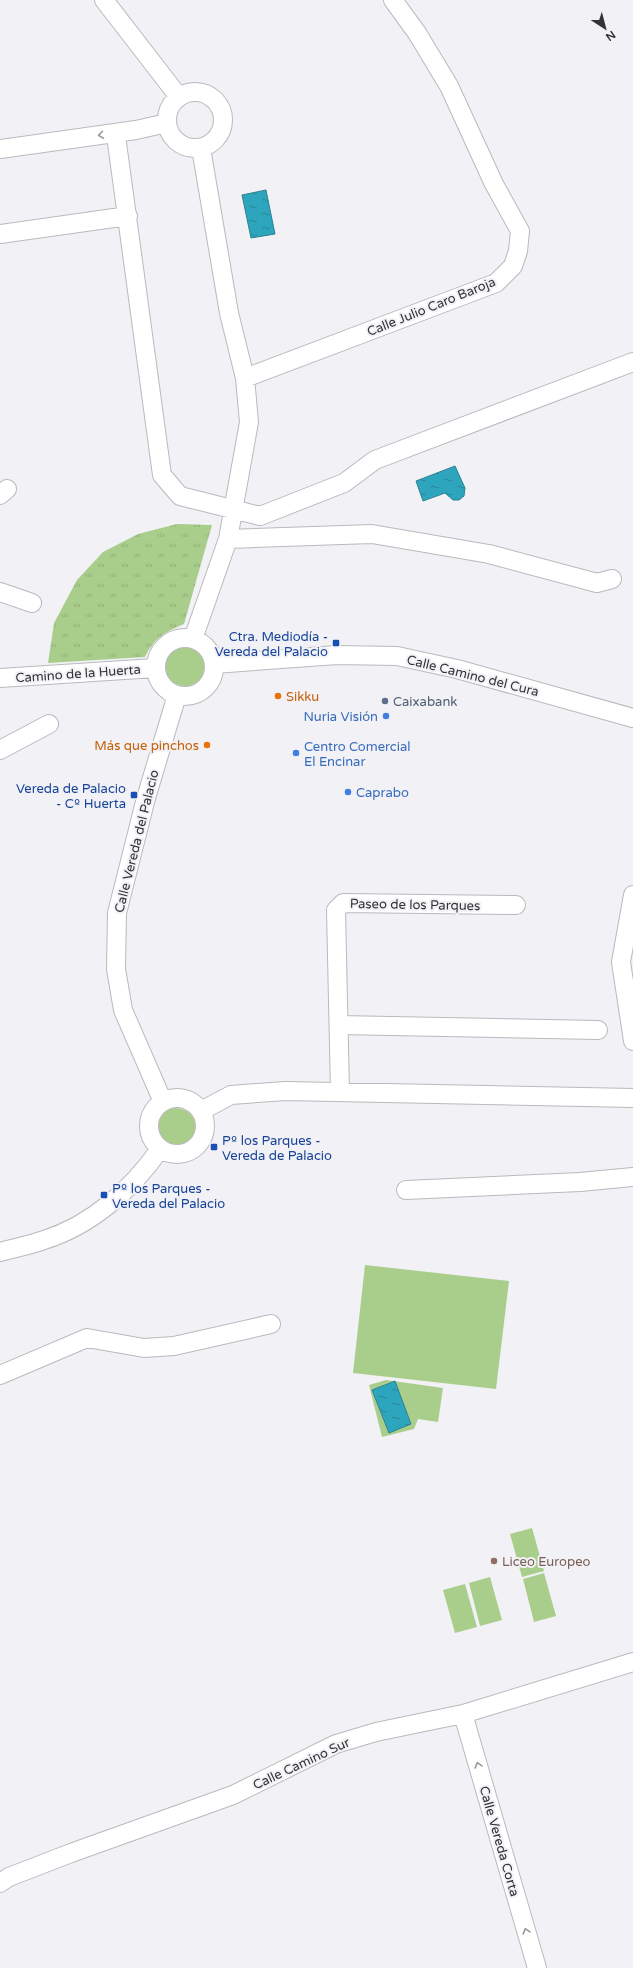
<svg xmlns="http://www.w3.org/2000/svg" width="633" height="1968" viewBox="0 0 633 1968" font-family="'Varela Round',sans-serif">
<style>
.green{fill:#a9ce8c}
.park{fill:url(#park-tufts)}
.water{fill:url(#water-ripples);stroke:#2f8293}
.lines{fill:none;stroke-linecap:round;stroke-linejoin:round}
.street-casing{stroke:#bab9bd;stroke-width:20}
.street{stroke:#fff;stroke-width:18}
.oneway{stroke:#99989a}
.transit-dot{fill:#1a4fb4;stroke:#f2f1f5;stroke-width:1.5}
.food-dot{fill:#e8710a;stroke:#f2f1f5;stroke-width:1.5}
.service-dot{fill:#5c6f8a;stroke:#f2f1f5;stroke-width:1.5}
.shop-dot{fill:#3f7fe0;stroke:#f2f1f5;stroke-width:1.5}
.education-dot{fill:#8d6e63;stroke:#f2f1f5;stroke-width:1.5}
.labels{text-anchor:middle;stroke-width:4;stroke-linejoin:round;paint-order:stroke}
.street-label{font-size:13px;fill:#333234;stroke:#f2f1f5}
.transit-label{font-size:13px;fill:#164399;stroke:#f2f1f5;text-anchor:end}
.food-label{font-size:13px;fill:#c56008;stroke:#f2f1f5;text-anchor:start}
.service-label{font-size:13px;fill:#4e5e75;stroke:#f2f1f5;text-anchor:start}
.shop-label{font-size:13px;fill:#366cbe;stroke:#f2f1f5;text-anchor:start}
.education-label{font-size:13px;fill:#785e54;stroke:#f2f1f5;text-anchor:start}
</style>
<defs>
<pattern id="park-tufts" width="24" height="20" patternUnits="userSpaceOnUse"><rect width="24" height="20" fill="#a9ce8c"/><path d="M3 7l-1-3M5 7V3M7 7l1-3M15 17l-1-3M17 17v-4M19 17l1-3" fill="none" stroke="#92b179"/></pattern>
<pattern id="water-ripples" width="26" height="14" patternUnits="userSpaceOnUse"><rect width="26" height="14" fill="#2da5bc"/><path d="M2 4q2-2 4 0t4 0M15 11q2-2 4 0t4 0" fill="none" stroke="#27879a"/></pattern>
</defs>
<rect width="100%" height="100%" fill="#f2f1f5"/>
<!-- green -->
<path class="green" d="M165 666a20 20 0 1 1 40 0a20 20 0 1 1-40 0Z
M156 1128a20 20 0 1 1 40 0a20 20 0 1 1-40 0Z
M365,1265L509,1281L496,1389L353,1373Z
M386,1380L443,1388L438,1422L418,1419L414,1429L382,1437L369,1385Z
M532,1528L544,1571L522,1577L510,1534Z
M544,1573L556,1616L534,1622L523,1579Z
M490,1577L502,1620L480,1626L469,1583Z
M465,1584L477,1627L455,1633L443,1590Z"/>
<!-- park -->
<path class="park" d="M177,524L212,525L184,624C165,632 154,638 145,657L48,663L54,623L77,580L103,552L138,534Z"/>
<!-- water -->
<path class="water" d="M266,190L275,234L251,238L242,195Z
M455,466L465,488L464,496L459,500H453L445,493L423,501L416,481Z
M395,1381L411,1424L389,1433L372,1390Z"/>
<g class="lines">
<!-- street casing -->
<g class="street-casing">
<path id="street" d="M104,0L179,97
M167 120a28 28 0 1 1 56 0a28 28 0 1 1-56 0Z
M117,143L162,475L180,496L260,516L344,483L375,460L633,362
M0,149L136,130L167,123
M0,234L128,216
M245,378L496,283L513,266L518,251L520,231L494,184L449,86L417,33L393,0
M0,495L7,489
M228,539L372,534L489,554L597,583L612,579
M0,592L32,603
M156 667a29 29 0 1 1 58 0a29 29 0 1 1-58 0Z
M193,639L228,539L249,422L245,378L229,313L201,148
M214,664L337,655L397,656L457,669L633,718
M0,678L155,668
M0,750L49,724
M633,895L621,962L633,1041
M339,1025L598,1030
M340,1092L336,910L343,903L516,905
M149 1126a28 28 0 1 1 56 0a28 28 0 1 1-56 0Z
M163,1102L123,1010L116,969L117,913L146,798L177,695
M201,1111L231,1095L285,1091L633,1098
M406,1190L580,1182L633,1177
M0,1252C15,1248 30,1245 44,1240C92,1225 132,1189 160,1149
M0,1375L87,1338L144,1348L174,1346L271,1324
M463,1714L537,1968
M0,1883L9,1877L71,1853L233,1795L336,1744L376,1732L463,1714L633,1662"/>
</g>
<!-- street -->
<use href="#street" class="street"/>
</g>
<!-- one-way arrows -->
<defs><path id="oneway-chevron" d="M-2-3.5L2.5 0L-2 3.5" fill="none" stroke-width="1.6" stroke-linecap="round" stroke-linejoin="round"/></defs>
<g class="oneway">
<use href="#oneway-chevron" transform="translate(101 135) rotate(172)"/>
<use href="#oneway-chevron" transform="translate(478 1765) rotate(-106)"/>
<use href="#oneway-chevron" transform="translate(526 1931) rotate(-106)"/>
</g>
<!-- markers -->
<g class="transit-dot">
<rect x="332" y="639" width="8" height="8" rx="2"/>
<rect x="130" y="791" width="8" height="8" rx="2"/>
<rect x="210" y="1143" width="8" height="8" rx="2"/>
<rect x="100" y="1191" width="8" height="8" rx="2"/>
</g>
<g class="food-dot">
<circle cx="278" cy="696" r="4"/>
<circle cx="207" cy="745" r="4"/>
</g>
<circle class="service-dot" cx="385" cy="701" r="4"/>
<g class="shop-dot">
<circle cx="386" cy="716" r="4"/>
<circle cx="296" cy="753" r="4"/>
<circle cx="348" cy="792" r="4"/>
</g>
<circle class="education-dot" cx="494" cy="1561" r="4"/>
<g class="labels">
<!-- street labels -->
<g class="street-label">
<text transform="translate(431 306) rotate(-22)" y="5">Calle Julio Caro Baroja</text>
<text transform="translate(78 673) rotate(-4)" y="5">Camino de la Huerta</text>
<text transform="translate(473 675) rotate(14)" y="5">Calle Camino del Cura</text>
<text transform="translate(136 841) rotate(-76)" y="5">Calle Vereda del Palacio</text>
<text transform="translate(415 904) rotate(1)" y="5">Paseo de los Parques</text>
<text transform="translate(301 1763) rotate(-25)" y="5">Calle Camino Sur</text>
<text transform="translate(500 1841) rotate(74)" y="5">Calle Vereda Corta</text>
</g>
<!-- transit labels -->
<g class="transit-label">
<text x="328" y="641">Ctra. Mediodía -<tspan x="328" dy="15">Vereda del Palacio</tspan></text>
<text x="126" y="793">Vereda de Palacio<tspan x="126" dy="15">- Cº Huerta</tspan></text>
<text x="222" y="1145" text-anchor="start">Pº los Parques -<tspan x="222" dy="15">Vereda de Palacio</tspan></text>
<text x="112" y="1193" text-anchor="start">Pº los Parques -<tspan x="112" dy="15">Vereda del Palacio</tspan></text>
</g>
<!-- food labels -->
<g class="food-label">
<text x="286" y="701">Sikku</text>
<text x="199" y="750" text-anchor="end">Más que pinchos</text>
</g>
<!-- service labels -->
<g class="service-label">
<text x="393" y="706">Caixabank</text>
</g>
<!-- shop labels -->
<g class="shop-label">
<text x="378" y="721" text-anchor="end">Nuria Visión</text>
<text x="304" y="751">Centro Comercial<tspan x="304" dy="15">El Encinar</tspan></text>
<text x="356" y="797">Caprabo</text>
</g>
<!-- education labels -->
<g class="education-label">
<text x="502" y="1566">Liceo Europeo</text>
</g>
</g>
<!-- north arrow -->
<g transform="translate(605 28) rotate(144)" stroke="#f2f1f5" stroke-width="3" paint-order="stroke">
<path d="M0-3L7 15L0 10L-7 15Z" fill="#333234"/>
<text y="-6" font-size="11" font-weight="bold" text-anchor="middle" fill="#333234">N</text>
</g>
</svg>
